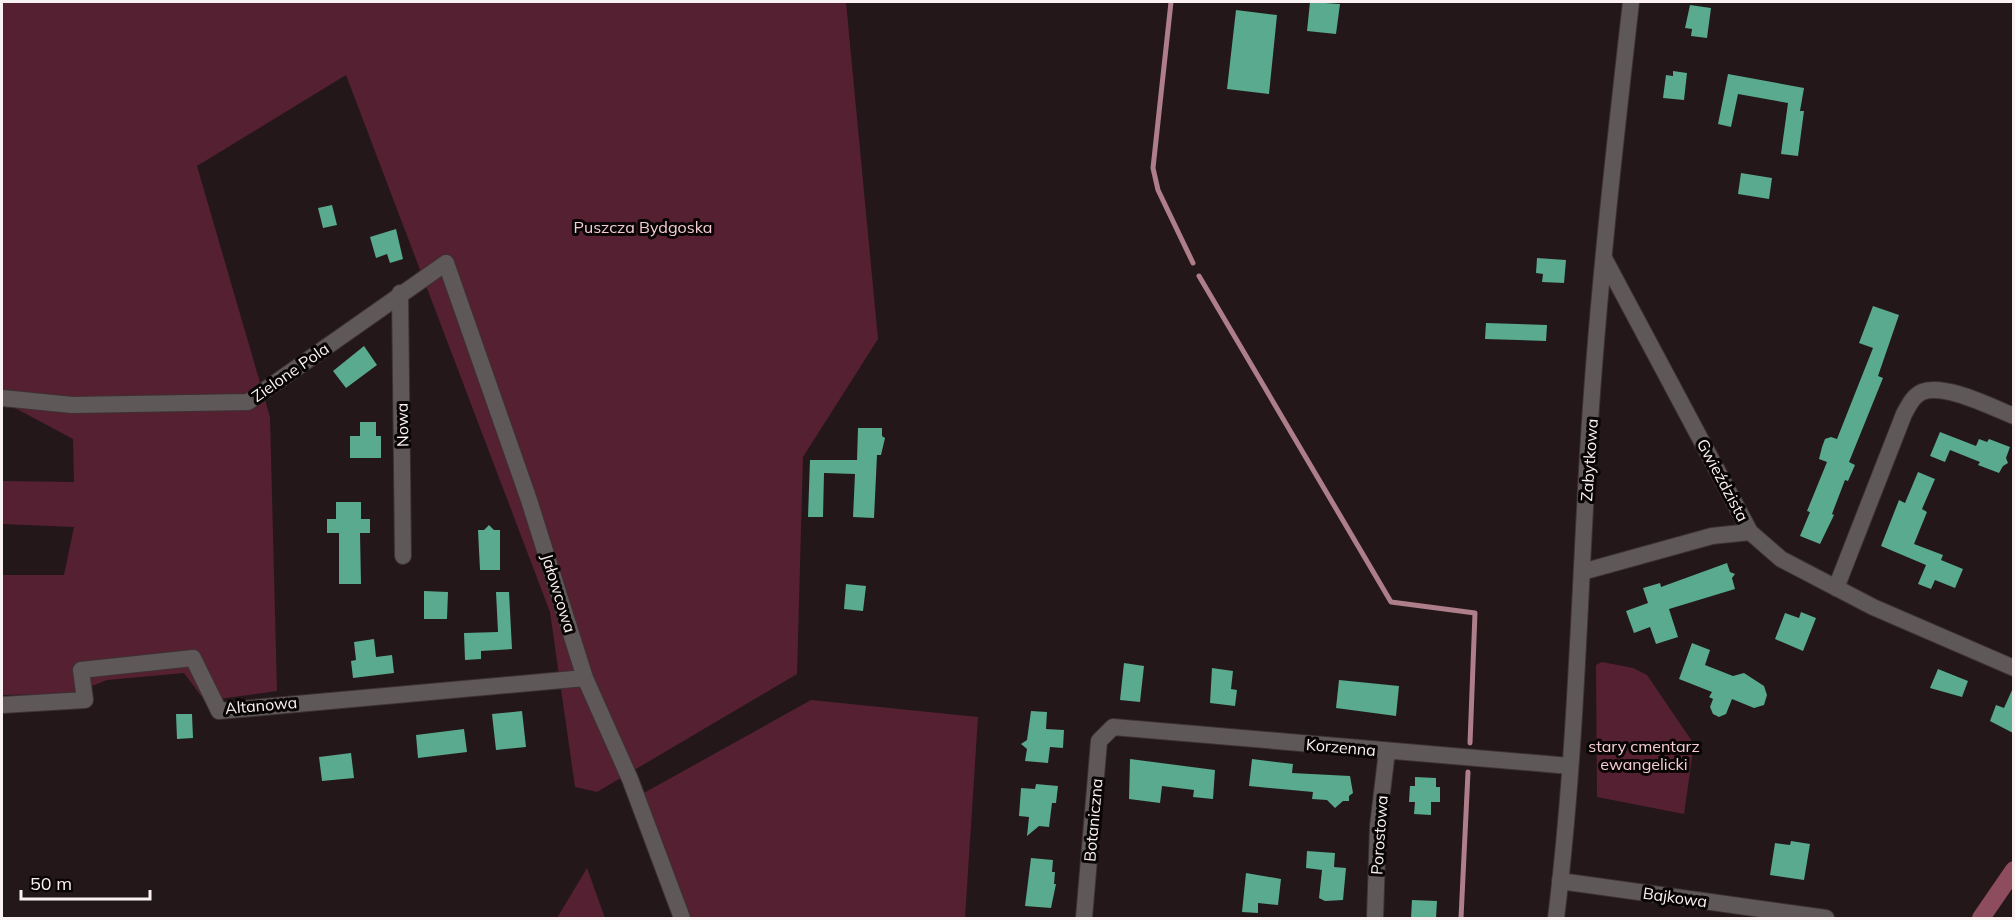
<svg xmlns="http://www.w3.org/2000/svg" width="2015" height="920" viewBox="0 0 2015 920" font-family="Mulish,sans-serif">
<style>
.green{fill:#552031}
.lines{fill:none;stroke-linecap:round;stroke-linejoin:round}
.stream{stroke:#ae7e8b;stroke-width:5}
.canal{stroke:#8e4d5f;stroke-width:18}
.building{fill:#59aa8f}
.minor-casing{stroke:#3d3134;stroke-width:18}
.tertiary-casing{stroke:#3d3134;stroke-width:18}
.minor{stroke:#5f5859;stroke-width:16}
.tertiary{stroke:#5f5859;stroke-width:16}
.labels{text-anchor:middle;stroke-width:6;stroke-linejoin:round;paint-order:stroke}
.park-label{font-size:16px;fill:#f6cdd6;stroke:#090505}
.street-label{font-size:16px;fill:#faf1f3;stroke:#090505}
</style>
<rect width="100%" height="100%" fill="#23171a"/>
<!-- green -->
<path class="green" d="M2,2H846L878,339L803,457L797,674L597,792L575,787L550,612L346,75L197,166L270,417L277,691L205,701L184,673L107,680L72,694L2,695V575H64L74,527L2,524V481L74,482L73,439L2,401Z
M1602,662L1633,668L1647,675L1694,744L1684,814L1597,797L1596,665Z
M811,700L978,717L965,918H686L642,794Z
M587,868L605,918H557Z"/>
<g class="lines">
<!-- stream -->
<path class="stream" d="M1171,2L1153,168L1158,190L1193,263
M1199,276L1391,602L1475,613L1470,743
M1461,918L1468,772"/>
<!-- canal -->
<path class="canal" d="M1981,918L2014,870"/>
</g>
<!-- building -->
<path class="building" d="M1310,2L1340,4L1336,34L1307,31Z
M1690,5L1711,8L1707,38L1691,36L1692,29L1685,28Z
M1236,10L1277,15L1269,94L1227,89Z
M1673,71L1687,73L1684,100L1663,98L1666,75L1673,76Z
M1728,74L1804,88L1800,111H1804L1798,156L1781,154L1788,103L1738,94L1731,127L1718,124Z
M1741,173L1772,178L1769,199L1738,194Z
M332,205L337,225L323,228L318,208Z
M396,229L403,259L390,263L387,254L376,258L370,237Z
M1537,258L1566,260L1564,283L1542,282L1543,274L1536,273Z
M1873,306L1899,315L1878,376L1883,378L1849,462L1855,465L1848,481L1845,480L1832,514L1834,515L1820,544L1800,536L1810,512L1807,511L1827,462L1819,459L1822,447L1825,439L1831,437L1837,439L1873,348L1859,343Z
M1486,323L1547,325L1546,341L1485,339Z
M364,346L377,365L346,388L333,371Z
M360,422H376V436H381V458H350V436H360Z
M858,428H882V436L885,438L881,455H877L874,518L853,517L855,474L824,473L823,517H808L810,460H857Z
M1940,432L1976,446L1979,439L1987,442L1989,439L2010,447L2006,458L2008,463L2003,466L1999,473L1978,465L1980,462L1950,450L1945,462L1930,456Z
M1918,472L1935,479L1922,509L1927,512L1914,544L1943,555L1941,560L1963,569L1955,588L1935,580L1931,589L1918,584L1926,565L1881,546L1899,500L1905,503Z
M336,502H361V519H370V533H360L361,584H339V533H327V519H336Z
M489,525L494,530H500V570H480L478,530H484Z
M1727,563L1730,572L1735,574L1732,578L1735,589L1669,609L1678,637L1656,644L1650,627L1634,633L1626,611L1648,603L1643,588L1660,583L1661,587Z
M846,584L866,586L863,611L844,609Z
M424,591L448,592L447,619H424Z
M496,592H509L512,649L481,651V659L465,660L464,633L498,632Z
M1801,612L1816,618L1803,651L1775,639L1785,613L1799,618Z
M374,639L376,657L392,655L394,673L353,678L351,661L356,660L354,642Z
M1692,643L1710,650L1705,665L1733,676L1744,673L1764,686L1767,695L1764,705L1754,708L1732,699L1726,714L1719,717L1713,714L1710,707L1713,699L1709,697L1712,692L1679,679Z
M1124,663L1144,666L1140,702L1120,700Z
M1212,668L1233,671L1231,689L1237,690L1235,706L1210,703Z
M1938,669L1968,681L1962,697L1930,688Z
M1339,680L1399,686L1396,716L1336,708Z
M2013,688V733L1990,721L1996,705L2004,708Z
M522,711L526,747L496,750L492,714Z
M1031,711L1047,712L1046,729L1064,730L1063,748L1050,747L1048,763L1025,761L1027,749L1021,744L1027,740Z
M176,714H192L193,738L177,739Z
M464,729L467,752L418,758L416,735Z
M351,753L354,778L322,781L319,757Z
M1130,759L1215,770L1213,799L1193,797L1194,790L1162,786L1160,803L1129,799Z
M1252,759L1293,764L1292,773L1350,776L1353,793L1349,796V801H1343L1335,808L1327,800L1312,799L1313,792L1249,786Z
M1415,777L1436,778V787H1440V802H1431V815L1414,814L1415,802H1409L1410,786H1415Z
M1036,784L1058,786L1056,803H1052L1049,827L1039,826L1027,836L1029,817L1019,816L1021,788L1035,789Z
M1791,841L1810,844L1804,880L1770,875L1775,843L1790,845Z
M1307,851L1335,853L1334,867L1346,868L1343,900L1325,901L1319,898L1322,870L1306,868Z
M1031,858L1053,860L1052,872H1055L1054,884H1056L1051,908L1025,906Z
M1246,873L1281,879L1278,905L1258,903V913L1242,912Z
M1412,900L1437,901L1436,918H1411Z"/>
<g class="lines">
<!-- minor casing -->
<g class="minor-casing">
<path id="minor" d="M1605,260L1750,532L1781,559L1873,607L2014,668
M400,293L403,556
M2,398L72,405L248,402L446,263L529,500L585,678L630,779L682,918
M1582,572L1712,536L1750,532
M1836,588L1904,414C1909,405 1913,396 1922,392C1945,383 1991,407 2014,416
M2,705L85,700L81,670L193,658L219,711L585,678
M1560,881L1826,918
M1084,918L1099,741L1113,727L1570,766
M1375,918L1378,826L1387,751"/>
</g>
<!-- tertiary casing -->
<g class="tertiary-casing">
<path id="tertiary" d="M1556,918C1575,764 1579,608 1588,453C1597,302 1614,151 1631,2"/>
</g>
<!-- minor -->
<use href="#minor" class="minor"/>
<!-- tertiary -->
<use href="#tertiary" class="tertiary"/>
</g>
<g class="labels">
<!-- park labels -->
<g class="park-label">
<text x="643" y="233">Puszcza Bydgoska</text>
<text x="1644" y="752">stary cmentarz<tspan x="1644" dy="18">ewangelicki</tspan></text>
</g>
<!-- street labels -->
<g class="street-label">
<text transform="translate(290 372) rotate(-35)" y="6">Zielone Pola</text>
<text transform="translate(402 425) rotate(-91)" y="6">Nowa</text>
<text transform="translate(1589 460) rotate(-86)" y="6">Zabytkowa</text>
<text transform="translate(1723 480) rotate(62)" y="6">Gwieździsta</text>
<text transform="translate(559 593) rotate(73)" y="6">Jałowcowa</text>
<text transform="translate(261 705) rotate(-5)" y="6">Altanowa</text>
<text transform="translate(1341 747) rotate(5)" y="6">Korzenna</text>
<text transform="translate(1093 820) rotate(-85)" y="6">Botaniczna</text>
<text transform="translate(1379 835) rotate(-86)" y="6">Porostowa</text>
<text transform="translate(1675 897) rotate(8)" y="6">Bajkowa</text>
</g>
</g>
<!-- border -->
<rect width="2015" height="920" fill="none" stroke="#faf1f3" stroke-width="6"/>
<!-- scale -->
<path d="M21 890v9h129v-9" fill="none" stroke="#faf1f3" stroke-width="3"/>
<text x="30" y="890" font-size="18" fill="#faf1f3" stroke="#090505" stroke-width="4.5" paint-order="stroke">50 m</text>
</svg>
